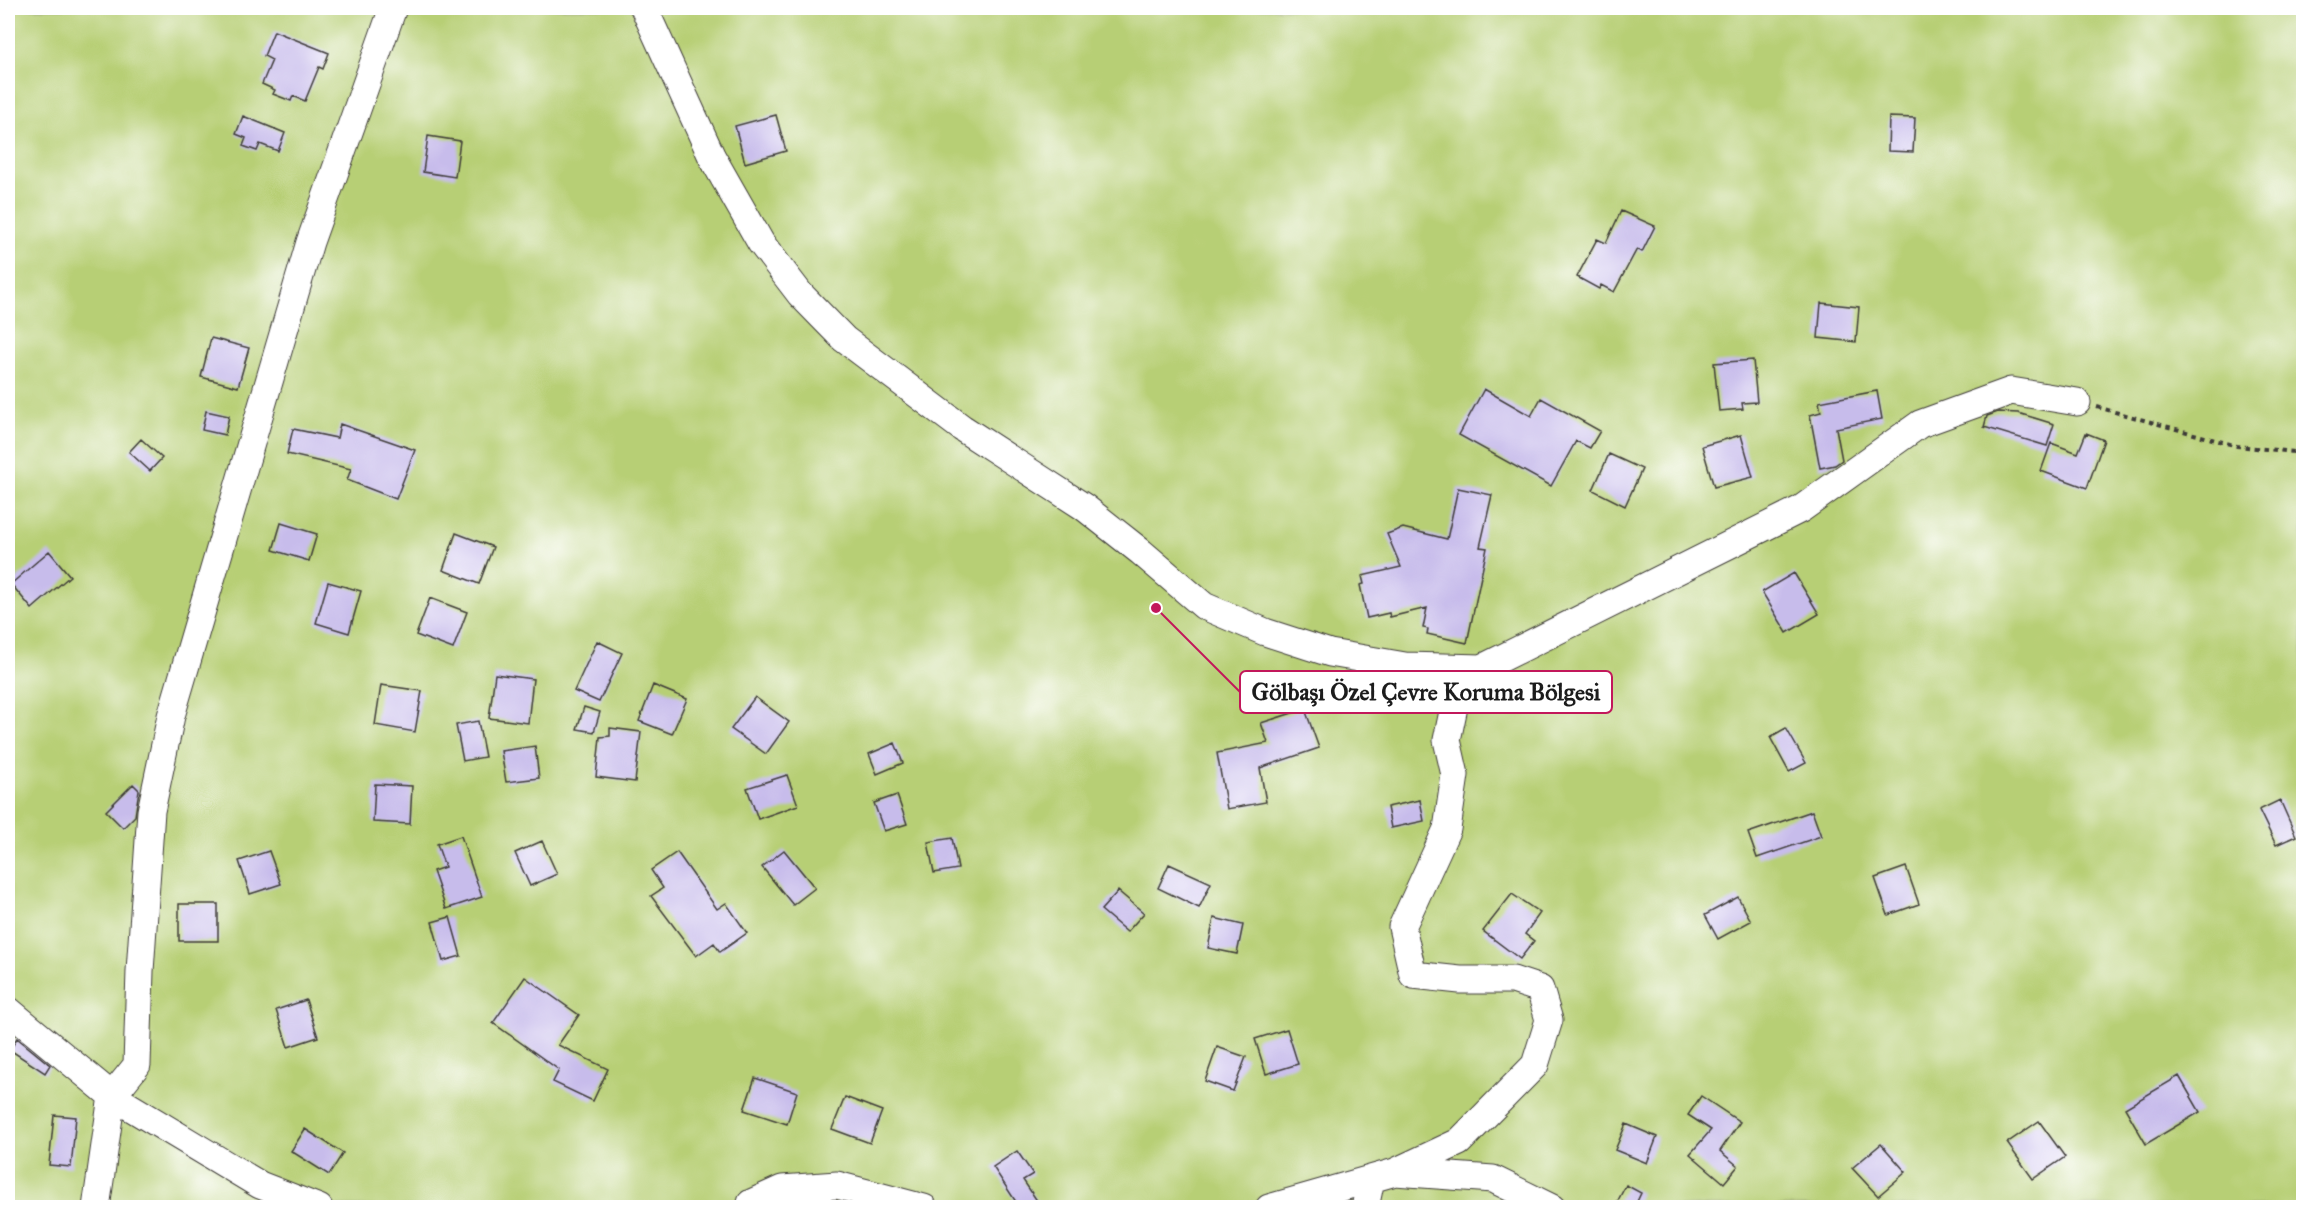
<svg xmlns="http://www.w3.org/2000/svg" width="2311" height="1215" viewBox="0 0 2311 1215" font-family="'IM FELL Great Primer',serif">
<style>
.green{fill:#b7cf74;stroke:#6a7648;stroke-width:1.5}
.building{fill:#c7bceb}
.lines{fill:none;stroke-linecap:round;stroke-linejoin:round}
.minor-casing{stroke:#3d3a37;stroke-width:29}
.path{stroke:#3d3a37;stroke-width:4;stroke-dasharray:4.5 4.5;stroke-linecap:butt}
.minor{stroke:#fff;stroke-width:27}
.leader{fill:none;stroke:#c2185b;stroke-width:2}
.callout-dot{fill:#c2185b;stroke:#fff;stroke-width:2}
.callout{fill:#fff;stroke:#c2185b;stroke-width:2}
.callout-label{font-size:24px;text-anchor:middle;font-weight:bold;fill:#1c1c1c}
</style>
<rect width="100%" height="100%" fill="#fff"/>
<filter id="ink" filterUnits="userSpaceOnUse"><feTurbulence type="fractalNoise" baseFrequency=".0167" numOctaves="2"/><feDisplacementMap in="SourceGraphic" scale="12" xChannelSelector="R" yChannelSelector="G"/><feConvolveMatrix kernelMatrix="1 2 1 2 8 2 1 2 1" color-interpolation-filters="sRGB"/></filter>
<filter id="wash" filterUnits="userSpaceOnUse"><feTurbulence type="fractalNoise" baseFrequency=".008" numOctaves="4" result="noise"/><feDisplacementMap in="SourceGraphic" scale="24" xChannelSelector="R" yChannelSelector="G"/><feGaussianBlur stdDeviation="1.35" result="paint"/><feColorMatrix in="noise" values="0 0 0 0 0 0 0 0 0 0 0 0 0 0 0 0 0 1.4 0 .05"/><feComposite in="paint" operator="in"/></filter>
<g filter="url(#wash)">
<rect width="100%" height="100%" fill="#f6e6d1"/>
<!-- green -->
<path class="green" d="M8,8H2303V1207H8Z"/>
<g id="blocks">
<!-- building -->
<path class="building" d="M274,31L329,53L323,69L319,67L305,101L293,96L291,101L273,94L275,90L262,84L272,60L264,56Z
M776,115L786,151L745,163L735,126Z
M243,116L285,133L278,151L260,144L257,151L243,146L246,138L236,134Z
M1889,117L1915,118L1913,152L1888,151Z
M428,136L460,141L455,177L423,172Z
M1621,211L1655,226L1642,252L1637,249L1614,292L1601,285L1599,289L1577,277L1597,239L1606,243Z
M1821,303L1859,307L1856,342L1818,338Z
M211,338L249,348L238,387L201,377Z
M1753,360L1757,402L1742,403L1743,409L1719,411L1714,363Z
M1484,389L1531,416L1541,398L1600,431L1590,448L1576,441L1551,486L1459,435Z
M1877,391L1882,419L1836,428L1842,460L1835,465L1820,468L1810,415L1821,412L1819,402Z
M206,411L229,416L225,435L202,430Z
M1998,412L2018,413L2054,424L2047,446L1984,427L1987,416Z
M340,424L415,450L396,499L347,480L351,469L287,454L293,429L337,438Z
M2086,433L2104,440L2087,488L2041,471L2051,443L2078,453Z
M1741,435L1753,477L1714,487L1702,446Z
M141,439L162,458L150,471L129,452Z
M1609,454L1642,469L1625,506L1593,490Z
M1458,488L1492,495L1480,547L1487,548L1467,643L1427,634L1428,629L1423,628L1427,608L1390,617L1389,613L1367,618L1360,585L1364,584L1362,576L1401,567L1387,534L1403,528L1447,539Z
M281,523L317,534L309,561L273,550Z
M456,533L493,547L479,584L443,570Z
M49,551L70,576L32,609L11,584Z
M1794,573L1819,614L1787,633L1762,592Z
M328,582L361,591L349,633L316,623Z
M430,598L467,612L453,649L416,635Z
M597,641L622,653L599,702L574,691Z
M495,674L533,679L528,723L489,718Z
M381,685L422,691L415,732L375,725Z
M653,685L687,699L672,734L639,721Z
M755,697L789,722L766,754L731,729Z
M584,707L600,712L594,732L577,729Z
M1305,709L1319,748L1260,768L1266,802L1227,809L1217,753L1268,743L1261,723Z
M478,721L485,757L463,761L456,725Z
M610,728L641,732L635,782L596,777L600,737L610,736Z
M1786,728L1806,763L1789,772L1770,737Z
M895,743L903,763L877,774L869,754Z
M535,746L539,778L506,782L501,751Z
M787,775L798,805L758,819L747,788Z
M133,784L139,790L135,816L123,828L106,811Z
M375,784L412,786L410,824L373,822Z
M897,795L907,824L884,831L874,803Z
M1420,800L1424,821L1391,828L1387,807Z
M2280,800L2296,836L2276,845L2259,810Z
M1812,811L1821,836L1757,858L1748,833Z
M461,836L482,897L446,909L433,871L445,867L437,844Z
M952,838L958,869L934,873L928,842Z
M542,841L557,874L530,886L515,853Z
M784,850L815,888L793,905L762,867Z
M269,851L281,884L250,894L239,861Z
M677,852L717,909L726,903L747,933L720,952L714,943L696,956L651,896L663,888L651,870Z
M1169,864L1211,883L1199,908L1158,888Z
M1906,867L1919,904L1888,915L1875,878Z
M1118,891L1144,913L1127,932L1101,910Z
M1512,894L1540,913L1525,934L1534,941L1520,959L1483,931Z
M1738,897L1751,921L1718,939L1705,915Z
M179,904H218V941H179Z
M450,917L461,956L443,961L432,922Z
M1214,918L1243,925L1237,954L1208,948Z
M525,977L579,1015L558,1045L608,1069L593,1101L553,1082L559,1070L493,1023Z
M306,1000L318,1037L288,1047L276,1010Z
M1287,1029L1298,1064L1266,1074L1255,1039Z
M17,1038L50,1065L45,1073L10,1050Z
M1217,1047L1246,1057L1233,1091L1205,1081Z
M2179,1076L2200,1112L2146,1144L2125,1108Z
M755,1078L797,1092L787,1124L744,1110Z
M1701,1096L1740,1122L1720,1151L1738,1166L1724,1183L1690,1154L1711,1130L1688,1115Z
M845,1097L882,1111L870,1143L832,1129Z
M54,1115L76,1117L71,1167L49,1165Z
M2039,1121L2065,1157L2033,1179L2007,1143Z
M1626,1124L1657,1137L1647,1163L1615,1150Z
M305,1129L343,1153L329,1175L291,1151Z
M1881,1144L1906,1172L1878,1196L1852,1168Z
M1017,1151L1033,1174L1023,1180L1042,1208H1020L993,1167Z
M1626,1185L1641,1193L1634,1208H1614Z"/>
</g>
</g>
<g filter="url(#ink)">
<use href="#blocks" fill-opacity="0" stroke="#3d3a37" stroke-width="1.5"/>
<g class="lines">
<!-- minor casing -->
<g class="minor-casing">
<path id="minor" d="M644,8L712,157L761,243L800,294L844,339L962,428L1084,507L1141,552L1204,606L1265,632L1330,653L1405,666L1482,668
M8,1010L112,1096L260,1185L319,1208
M112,1096L137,1065L140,971L151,811L171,716L310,242L393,8
M1395,1172L1459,1142L1535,1065L1549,1020L1540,989L1513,980H1460L1413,975L1402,927L1447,829L1455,775L1447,740L1455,702L1482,668L1801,509L1920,424L2011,391L2077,402
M96,1208L112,1096
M750,1208L751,1203L782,1189L837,1185L924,1208
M1269,1208L1395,1172L1493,1179L1552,1208
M1365,1208L1371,1179"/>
</g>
<!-- path -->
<path class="path" d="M2097,407L2237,446L2304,453"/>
<!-- minor -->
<use href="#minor" class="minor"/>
</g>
</g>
<!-- callouts -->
<path class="leader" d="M1156 608L1240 692"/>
<circle class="callout-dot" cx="1156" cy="608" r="6"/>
<rect class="callout" x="1240" y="671" width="372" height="42" rx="6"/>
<g class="callout-label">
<text x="1426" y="700">Gölbaşı Özel Çevre Koruma Bölgesi</text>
</g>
<!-- margin -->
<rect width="2311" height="1215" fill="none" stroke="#fff" stroke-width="30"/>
</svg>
